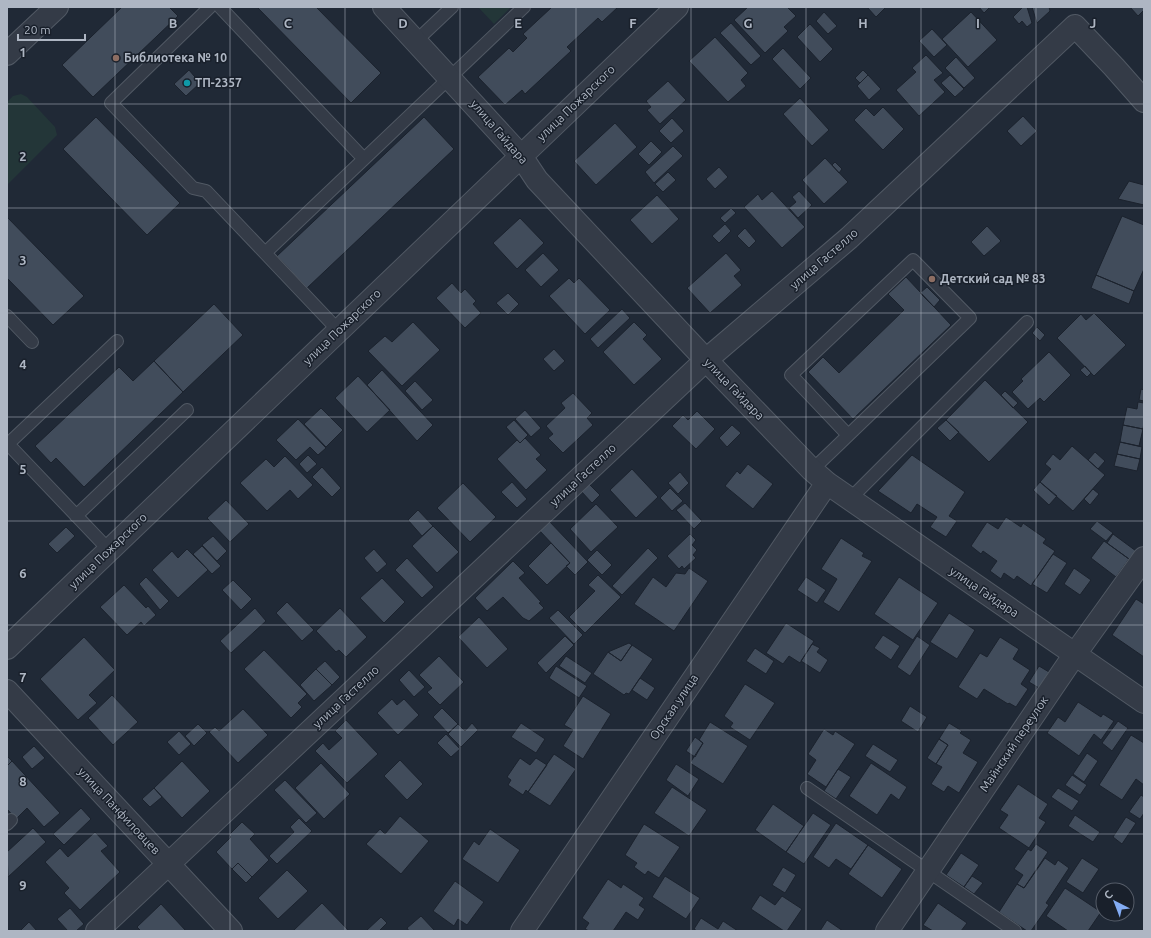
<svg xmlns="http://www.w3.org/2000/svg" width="1151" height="938" viewBox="0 0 1151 938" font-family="Ubuntu,sans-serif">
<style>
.green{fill:#233638}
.building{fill:#414c5b;stroke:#1b222d}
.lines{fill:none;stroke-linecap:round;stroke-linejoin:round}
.service-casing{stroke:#515964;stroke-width:14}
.minor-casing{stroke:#515964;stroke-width:24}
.service{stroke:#343b47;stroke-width:12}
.minor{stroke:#343b47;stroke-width:22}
.grid{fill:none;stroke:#aeb6c3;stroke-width:1;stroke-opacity:0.55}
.education-dot{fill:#8d6e63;stroke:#19202b;stroke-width:1.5}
.culture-dot{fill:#0f9aa8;stroke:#19202b;stroke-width:1.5}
.labels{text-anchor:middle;stroke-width:3;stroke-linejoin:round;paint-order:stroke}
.poi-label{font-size:12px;font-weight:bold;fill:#aeb6c3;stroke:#19202b;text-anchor:start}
.street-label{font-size:12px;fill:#aeb6c3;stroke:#19202b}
.grid-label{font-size:13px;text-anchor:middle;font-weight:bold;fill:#aeb6c3;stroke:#19202b;stroke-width:3;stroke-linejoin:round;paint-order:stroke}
</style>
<rect width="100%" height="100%" fill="#202936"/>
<!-- green -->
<path class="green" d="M478,7H511L494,24Z
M21,94L27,97L55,127L57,135L7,185V102L13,96Z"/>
<!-- building -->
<path class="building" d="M122,7H169L178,16L93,97L62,65Z
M257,7H316L381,73L351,103Z
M552,7H618L602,22L598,18L567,47L571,51L525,94L522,90L505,105L478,77L509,48L513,52L527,38L523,34Z
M748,7H787L796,16L784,27L788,31L765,53L734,20Z
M867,7H886L876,17Z
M979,7H990L984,13Z
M1023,7H1027L1032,23L1027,27L1022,21L1019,24L1013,17Z
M1032,7H1049L1050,11L1037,23Z
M1130,7H1144V10L1138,16Z
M824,12L837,26L828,34L816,21Z
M971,12L997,40L968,67L942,39Z
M731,23L761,56L751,65L720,33Z
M810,24L833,49L820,62L797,37Z
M932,29L947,45L934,57L919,41Z
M715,37L748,73L741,80L746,86L728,102L689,61Z
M783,48L811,78L800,89L772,59Z
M926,55L943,73L934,80L945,92L919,116L896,90L916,72L912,68Z
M956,57L975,78L964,88L945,68Z
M189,70L200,83L186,96L174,84Z
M863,70L868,75L860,83L855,78Z
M868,75L881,89L869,100L857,86Z
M950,75L964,89L955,97L941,83Z
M668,81L686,100L660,124L647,110L651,107L646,101Z
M800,98L829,130L812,146L783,114Z
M883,107L904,129L883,150L854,120L866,108L874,116Z
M1023,116L1037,131L1021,146L1007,131Z
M96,117L180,203L147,235L63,149Z
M424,117L454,149L307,288L277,256Z
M672,118L684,131L671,143L659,131Z
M615,123L637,147L596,185L574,161Z
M651,141L662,152L649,165L638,154Z
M673,146L683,156L654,183L645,172Z
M825,158L848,182L824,204L802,180Z
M835,162L842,169L839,173L832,165Z
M719,167L728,177L715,189L706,179Z
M668,172L676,180L663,192L655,184Z
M1129,181L1144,185V205L1118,199Z
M772,191L805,227L782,248L744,207L758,194L762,200Z
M799,191L812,205L798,218L789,208L796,202L792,197Z
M657,195L679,219L652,244L630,220Z
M731,208L736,213L725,223L720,218Z
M1122,216L1144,225V269L1134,291L1096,275Z
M7,217L84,296L53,325L7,278Z
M520,218L544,243L517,269L493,243Z
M725,224L731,231L719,243L712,236Z
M987,226L1001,241L984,256L971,242Z
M745,228L756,241L749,248L737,236Z
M543,253L559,270L541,287L525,270Z
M726,253L741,270L734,276L742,285L710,313L687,288Z
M1096,275L1134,291L1129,304L1091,288Z
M906,277L951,325L853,419L808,372L823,357L839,373L904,310L888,294Z
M569,278L574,283L579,278L610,310L585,334L549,296Z
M452,283L461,293L465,289L476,301L473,304L481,313L465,328L436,298Z
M927,287L940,300L934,307L920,293Z
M508,293L519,304L508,315L496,303Z
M214,304L243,335L183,392L154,361Z
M622,309L630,318L598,348L590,339Z
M1094,313L1126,345L1094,376L1057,338L1081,314L1086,320Z
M413,322L440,350L402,386L368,351L385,336L392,342Z
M634,322L647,335L643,339L662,359L634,385L603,352Z
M1037,327L1045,335L1040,341L1032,333Z
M554,349L565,361L554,371L543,359Z
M1049,352L1071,375L1044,402L1040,398L1028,409L1012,392L1023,381L1021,379Z
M154,361L183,392L84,487L56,458L51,463L35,446L119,367L133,381Z
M1085,366L1091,373L1087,377L1080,370Z
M382,370L433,425L417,441L367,385Z
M358,376L390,410L367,432L335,398Z
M985,380L1028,422L989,462L946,420Z
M415,381L433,400L422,410L405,391Z
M1141,389L1144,390V401L1139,400Z
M1005,391L1018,403L1013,408L1001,395Z
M573,393L592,413L587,418L593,425L563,453L548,438L553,434L546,426L565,408L561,403Z
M1138,402L1144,403V423L1143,429L1123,425L1127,407L1137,409Z
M321,408L343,430L326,447L304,424Z
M525,410L541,428L531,437L515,419Z
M697,411L715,429L696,449L672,426L683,415L688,420Z
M298,419L326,448L318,455L310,447L296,460L276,440Z
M514,420L528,435L520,443L506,427Z
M946,420L959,432L950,441L937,428Z
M732,425L741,433L727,447L719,438Z
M1123,425L1143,429L1139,446L1120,442Z
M525,438L541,455L536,459L547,470L526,490L497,459L517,440L520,443Z
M1120,442L1142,447L1140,459L1117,454Z
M1072,446L1105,475L1073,511L1040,482L1051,469L1045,464L1053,454L1060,460Z
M1095,452L1105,461L1098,469L1088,460Z
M1117,454L1140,459L1137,471L1114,466Z
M308,455L317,464L307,473L299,464Z
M912,455L965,492L949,516L957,521L946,537L930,527L937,517L917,504L911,513L878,491Z
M285,456L313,485L298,499L290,490L267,511L240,483L266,459L274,467Z
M748,464L773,484L753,509L725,486L737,471L740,474Z
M322,467L341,488L332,497L312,477Z
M632,469L658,497L636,518L610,490Z
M680,472L689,483L678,494L668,483Z
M512,482L527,499L517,508L501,492Z
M1040,482L1057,496L1049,505L1033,490Z
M463,483L496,517L470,542L437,508Z
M588,483L600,495L592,503L581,491Z
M670,488L683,501L672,511L660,498Z
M1093,489L1099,494L1090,505L1084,499Z
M226,500L249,524L230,542L207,518Z
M685,503L702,521L694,529L676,510Z
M596,504L618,527L591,552L570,529Z
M418,510L433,526L422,536L408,520Z
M1006,517L1021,527L1023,523L1046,539L1043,543L1055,551L1031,586L1017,576L1014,580L1004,573L1001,579L990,571L997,561L983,551L981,554L971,546L987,522L998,529Z
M549,521L588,562L575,575L566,566L570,563L539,530Z
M1097,521L1113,533L1106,541L1090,529Z
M433,526L459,552L437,573L412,546Z
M66,527L75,536L57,553L48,544Z
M690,534L696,540L692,545L697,550L693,555L696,558L684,569L682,566L679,569L667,556Z
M1113,534L1136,551L1129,559L1107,543Z
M213,536L227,551L217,561L202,545Z
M841,538L864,553L862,556L872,561L839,612L823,602L837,579L821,569Z
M1104,541L1129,559L1116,577L1091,558Z
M551,543L570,563L547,585L528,566Z
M202,546L221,566L212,574L193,554Z
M648,548L658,558L622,595L612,586Z
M187,549L208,570L178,598L152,570L172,551L178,558Z
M374,549L387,564L377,573L364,558Z
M597,550L612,565L602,575L587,560Z
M1053,554L1067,563L1047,593L1032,584Z
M407,558L434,587L422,598L395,570Z
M513,561L525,573L519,578L541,602L539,603L544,608L529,621L523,618L503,597L487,611L475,598Z
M689,568L708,581L674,631L634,604L653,577L666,587L676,573L685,574Z
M1074,568L1091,580L1080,595L1064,584Z
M598,575L621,597L585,633L569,617L595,591L588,585Z
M146,577L169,601L160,610L139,584Z
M806,577L826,590L817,603L797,590Z
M899,577L938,603L913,640L874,614Z
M382,578L405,602L384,623L360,598Z
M233,580L252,599L241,610L222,590Z
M124,585L146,608L148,606L156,615L144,626L141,622L127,635L100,607Z
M1136,599L1144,604V657L1112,635Z
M287,602L314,630L302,641L276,613Z
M255,608L266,621L231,653L220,641Z
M340,608L367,637L346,657L339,650L336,652L316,631Z
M558,610L583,635L574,644L549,618Z
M949,613L975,630L957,659L930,642Z
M479,617L508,649L487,668L458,637Z
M786,623L814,641L800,663L789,656L783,664L766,653Z
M883,635L900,646L891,660L874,648Z
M565,636L574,645L546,673L537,663Z
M917,636L930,645L910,676L897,667Z
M84,637L115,670L89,695L97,703L78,720L40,679Z
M1000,637L1019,649L1013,659L1030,670L1021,684L1028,689L1016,707L1009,703L1008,704L984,689L977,699L958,687L980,653L987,657Z
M629,643L632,645L621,661L608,652Z
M812,644L820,648L817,652L828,660L820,673L801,661Z
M632,645L653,659L629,694L626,693L624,695L593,674L608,652L621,661Z
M755,648L774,661L766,674L746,661Z
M264,650L307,694L298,703L302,707L291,718L244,669Z
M439,656L464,682L440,705L427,692L432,688L419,675Z
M566,656L592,673L585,683L559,666Z
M325,661L340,677L332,685L316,669Z
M556,666L587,686L579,698L549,678Z
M1039,666L1049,672L1039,688L1029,682Z
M316,669L332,685L314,701L300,685Z
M409,670L425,687L414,697L399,680Z
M640,678L655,688L647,700L632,690Z
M745,684L775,703L750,740L730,727L733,723L724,716Z
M112,695L138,722L113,745L88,718Z
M583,696L611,714L583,759L563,746L573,730L564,725Z
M392,699L397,705L404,699L419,715L398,735L377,713Z
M1078,702L1101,717L1103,714L1114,721L1101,740L1094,734L1079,756L1047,733L1058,717L1065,722Z
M910,706L927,717L918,732L901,721Z
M442,708L458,724L448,733L433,717Z
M243,709L268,735L238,763L209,732L215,727L219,731Z
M346,720L378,754L347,783L315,751L323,743L329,750L342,738L335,731Z
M1118,721L1128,728L1112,751L1102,743Z
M710,722L748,746L723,784L690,763L703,743L699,740Z
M472,723L478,730L461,747L448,734L458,724L465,731Z
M521,723L545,739L536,753L511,737Z
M949,723L962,731L960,733L971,740L963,753L978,762L959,793L948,786L944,792L931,784L942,767L936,764L948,745L939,739Z
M198,724L207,733L194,746L185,736Z
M824,729L833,735L835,731L855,744L826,787L807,774L816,760L808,754Z
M179,731L191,744L179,755L167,742Z
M446,734L460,749L451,757L437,743Z
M1131,735L1144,743V785L1136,779L1122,800L1099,785Z
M695,737L703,743L695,757L686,751Z
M939,739L948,745L936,764L927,758Z
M873,744L898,760L890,772L865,756Z
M34,746L45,758L32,769L22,757Z
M1087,753L1098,761L1084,782L1073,774Z
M554,754L576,769L550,806L528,792Z
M7,756L12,761L7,766Z
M520,758L530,765L536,758L547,765L528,792L526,790L523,795L508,785L511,780L507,777Z
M400,760L423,784L407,800L384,776Z
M12,761L60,813L44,827L27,808L16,819L7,809V766Z
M182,761L210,791L182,818L154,788Z
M321,763L350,794L324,819L295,788Z
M871,763L907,787L899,800L891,794L877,815L849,796Z
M676,764L699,779L688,796L666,780Z
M838,769L851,777L836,799L824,791Z
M1072,775L1087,785L1080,795L1065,785Z
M285,780L317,813L306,823L274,790Z
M1018,784L1048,804L1039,818L1046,822L1029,848L999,828L1008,815L1000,810Z
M672,787L707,810L689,836L654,813Z
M154,788L162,797L150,807L142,799Z
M1058,788L1079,801L1072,811L1051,797Z
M1141,795L1144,797V813L1140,819L1129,812Z
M773,804L804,826L786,852L755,830Z
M81,808L91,819L64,845L53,834Z
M813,813L831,825L804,864L786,852Z
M1075,815L1100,832L1093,842L1068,826Z
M400,816L429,841L401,874L366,844L380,829L385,834Z
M1126,817L1136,823L1122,844L1113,837Z
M299,818L312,831L277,864L269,856L294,832L290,827Z
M242,822L255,834L250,839L269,860L252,877L238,863L232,869L216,852L231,837L229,835Z
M836,823L868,845L851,869L836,859L829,868L813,857Z
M644,824L680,847L659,878L648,871L645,875L634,867L637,863L625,855Z
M33,828L46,842L8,877L7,852Z
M490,829L520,850L498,883L462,859L474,841L479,845Z
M95,832L108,846L101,851L120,872L80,910L64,893L69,888L45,862L60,848L68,857Z
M1036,844L1048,852L1024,888L1017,884L1023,875L1014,869L1028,849L1031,851Z
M868,845L902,869L882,898L848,874Z
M961,853L979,865L964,887L946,875Z
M1045,858L1055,865L1058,860L1069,868L1046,903L1049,905L1031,931H1027L999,912L1017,884L1024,888Z
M1082,858L1099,869L1083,893L1066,882Z
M238,863L252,877L246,883L232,869Z
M783,867L796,875L785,893L772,885Z
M287,870L308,891L278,919L258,898Z
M665,876L700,898L686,919L652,897Z
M972,876L983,883L974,894L964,887Z
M608,879L621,888L623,884L644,898L639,905L645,909L638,920L626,912L613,931H589L585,929L589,923L582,918Z
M455,881L484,902L467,925L458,919L454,926L433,911Z
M1065,888L1101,912L1088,931H1068L1046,916Z
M760,895L775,905L782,896L802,909L787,931H784L751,909Z
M322,903L349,931H293Z
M938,903L967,923L961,931H933L923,925Z
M161,904L186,931H141L137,927Z
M70,908L84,924L76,931H68L57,919Z
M421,916L435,931H409L407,928Z
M381,917L387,923L379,931H366Z
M701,918L718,929L723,921L738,931H697L694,929Z
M827,920L843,931H820Z
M29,922L37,931H20Z"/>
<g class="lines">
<!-- service casing -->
<g class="service-casing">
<path id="service" d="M210,7L111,103L193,188L206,191L265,253
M220,7L364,159
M416,41L452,7
M7,316L32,342
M339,331L265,253L524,7
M812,470L834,449L970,318L913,260L791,375L848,435
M849,500L1027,322
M76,516L187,410
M109,550L8,444L117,341
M807,788L1015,931
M7,824L11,820"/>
</g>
<!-- minor casing -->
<g class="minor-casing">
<path id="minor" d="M384,7L521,156L537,180L706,360L812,470L827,483L1144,702
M7,54L57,7
M7,648L677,7
M7,691L231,931
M97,931L706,360L849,238L1075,26L1114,67L1144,101
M522,931L827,483
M887,931L1075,654L1144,558"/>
</g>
<!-- service -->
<use href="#service" class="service"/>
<!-- minor -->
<use href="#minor" class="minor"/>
</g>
<!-- grid -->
<path class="grid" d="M115,7V931M230,7V931M345,7V931M460,7V931M576,7V931M691,7V931M806,7V931M921,7V931M1036,7V931M7,104H1144M7,208H1144M7,313H1144M7,417H1144M7,521H1144M7,625H1144M7,730H1144M7,834H1144"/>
<!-- markers -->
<g class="education-dot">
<circle cx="116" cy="58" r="4"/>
<circle cx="932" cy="279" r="4"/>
</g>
<circle class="culture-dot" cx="187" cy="83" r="4"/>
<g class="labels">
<!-- poi labels -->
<g class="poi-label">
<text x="124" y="62">Библиотека № 10</text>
<text x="195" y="87">ТП-2357</text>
<text x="940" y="283">Детский сад № 83</text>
</g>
<!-- street labels -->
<g class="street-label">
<text transform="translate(576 103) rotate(-44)" y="4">улица Пожарского</text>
<text transform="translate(499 132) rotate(49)" y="4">улица Гайдара</text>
<text transform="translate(824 259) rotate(-41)" y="4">улица Гастелло</text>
<text transform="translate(342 327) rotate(-44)" y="4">улица Пожарского</text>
<text transform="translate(734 389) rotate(46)" y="4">улица Гайдара</text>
<text transform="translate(583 475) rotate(-43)" y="4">улица Гастелло</text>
<text transform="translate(108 551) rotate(-44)" y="4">улица Пожарского</text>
<text transform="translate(984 592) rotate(34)" y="4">улица Гайдара</text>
<text transform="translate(346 697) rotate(-43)" y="4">улица Гастелло</text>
<text transform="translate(674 707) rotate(-56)" y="4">Орская улица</text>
<text transform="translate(1014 744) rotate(-56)" y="4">Майнский переулок</text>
<text transform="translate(119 811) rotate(47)" y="4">улица Панфиловцев</text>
</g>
</g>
<g class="grid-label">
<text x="173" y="28">B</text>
<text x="288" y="28">C</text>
<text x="403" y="28">D</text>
<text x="518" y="28">E</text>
<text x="633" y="28">F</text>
<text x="748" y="28">G</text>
<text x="863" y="28">H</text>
<text x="978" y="28">I</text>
<text x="1093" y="28">J</text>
<text x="23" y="57">1</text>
<text x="23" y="161">2</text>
<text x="23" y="265">3</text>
<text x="23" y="369">4</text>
<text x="23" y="474">5</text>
<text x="23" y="578">6</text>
<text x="23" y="682">7</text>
<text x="23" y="786">8</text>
<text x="23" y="890">9</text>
</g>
<!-- border -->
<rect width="1151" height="938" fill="none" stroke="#aeb6c3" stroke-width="16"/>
<!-- north arrow -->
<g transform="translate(1115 902) rotate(318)"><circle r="19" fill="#19202b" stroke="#555c68"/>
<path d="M0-3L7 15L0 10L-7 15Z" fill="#83acf4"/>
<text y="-6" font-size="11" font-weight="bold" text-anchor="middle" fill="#aeb6c3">С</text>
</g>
<!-- scale -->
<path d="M18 34v6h67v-6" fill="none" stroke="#aeb6c3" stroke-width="2"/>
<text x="24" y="34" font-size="12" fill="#aeb6c3" stroke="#19202b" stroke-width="3" paint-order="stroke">20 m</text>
</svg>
